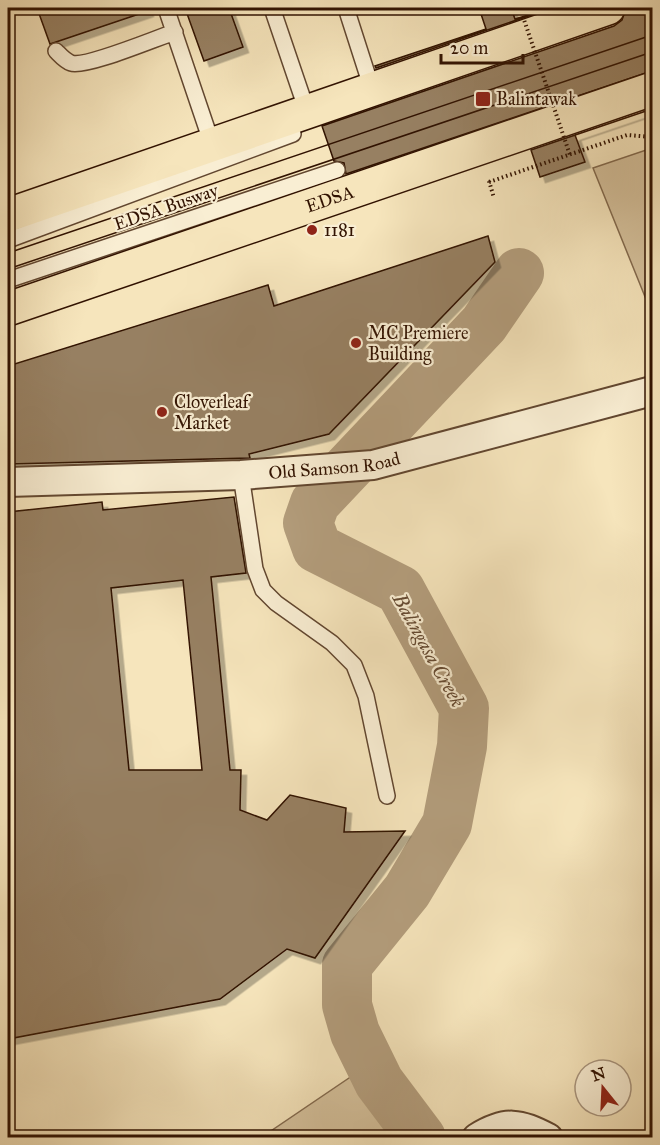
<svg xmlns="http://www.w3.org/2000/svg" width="660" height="1145" viewBox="0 0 660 1145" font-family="'IM FELL Great Primer',serif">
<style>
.green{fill:#d5c19c;stroke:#836a4e;stroke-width:1.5}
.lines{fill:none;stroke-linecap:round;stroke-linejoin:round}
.river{stroke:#b39d7c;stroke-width:50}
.building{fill:#978062;stroke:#311201;stroke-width:1.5;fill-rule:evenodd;filter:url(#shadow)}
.service-casing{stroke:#624730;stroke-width:18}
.minor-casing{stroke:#624730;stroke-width:32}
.trunk-casing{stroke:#311201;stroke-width:36}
.path{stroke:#311201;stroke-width:4;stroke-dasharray:1.5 3;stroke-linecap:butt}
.service{stroke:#f9eed3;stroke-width:15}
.minor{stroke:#f9eed3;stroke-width:28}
.trunk{stroke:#f6e5bc;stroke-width:33}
.tram{stroke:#311201;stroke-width:1.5}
.path-bridge{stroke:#311201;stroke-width:4;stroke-dasharray:1.5 3;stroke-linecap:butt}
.poi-dot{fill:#8f2418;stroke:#f9eed3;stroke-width:2}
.labels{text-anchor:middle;stroke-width:4.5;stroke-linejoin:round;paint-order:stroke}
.poi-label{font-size:18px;fill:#311201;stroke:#f9eed3;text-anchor:start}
.street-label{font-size:18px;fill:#311201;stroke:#f9eed3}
.water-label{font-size:20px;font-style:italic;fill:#654a32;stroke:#f9eed3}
</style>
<defs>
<filter id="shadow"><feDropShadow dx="5.5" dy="5.5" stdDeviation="0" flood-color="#0004"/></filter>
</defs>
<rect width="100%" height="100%" fill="#f6e5bc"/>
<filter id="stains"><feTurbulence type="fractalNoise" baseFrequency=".00333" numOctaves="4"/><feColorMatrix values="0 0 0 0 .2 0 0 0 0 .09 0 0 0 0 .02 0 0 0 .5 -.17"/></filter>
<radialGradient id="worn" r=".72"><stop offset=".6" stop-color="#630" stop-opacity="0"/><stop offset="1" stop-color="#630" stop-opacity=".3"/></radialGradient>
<!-- green -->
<path class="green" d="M652,148V314L593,168Z
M352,1076L394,1137H262Z"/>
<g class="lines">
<!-- river -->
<path class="river" d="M421,1138L379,1082L355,1033L347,1005V965L407,891L447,824L462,746L464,708L400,590L317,548L308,523L315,503L484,324L519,273"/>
</g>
<!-- building -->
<path class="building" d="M37,8H147L148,11L50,44Z
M185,8H229L243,47L204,61Z
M479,8H511L515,19L552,8L376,68L375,66L486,29Z
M626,8H652V71L346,174L344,163L334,161L322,126L614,26L622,20Z
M652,109L575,135L585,162L540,177L531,150Z
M488,236L495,262L329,434L249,454L250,458L8,464V366L268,285L274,306Z
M234,497L246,573L211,577L230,770H241L240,810L267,820L290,795L346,808L344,832L405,831L315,958L287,949L220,999L8,1039V512L102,502L103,510ZM183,580L202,770H129L111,588Z"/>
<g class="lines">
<!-- service casing -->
<g class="service-casing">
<path id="service" d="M166,8L212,144
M272,8L307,111
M346,8L372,89
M56,51C60,55 65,61 71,63C86,68 156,38 175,32
M8,240L293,134
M8,280L337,170
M241,475L255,569L263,590L276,603L332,643L354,665L366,696L387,796"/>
</g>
<!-- minor casing -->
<g class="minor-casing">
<g id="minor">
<path id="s1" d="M8,482L241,475L373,465L652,391"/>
<path d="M477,1138C506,1120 519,1123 548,1138"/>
</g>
</g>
<!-- trunk casing -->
<g class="trunk-casing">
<g id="trunk">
<path d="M8,215L608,8"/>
<path id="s2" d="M8,309L652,89"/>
</g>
</g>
<!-- path -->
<path class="path" d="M434,13L451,8
M489,181L494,198
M489,182L627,135L652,137"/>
<!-- service -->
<use href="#service" class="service"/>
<!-- minor -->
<use href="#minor" class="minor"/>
<!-- trunk -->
<use href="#trunk" class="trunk"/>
<!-- tram -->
<path class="tram" d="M8,253L652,35
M8,269L652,52"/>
<!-- path-bridge -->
<path class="path-bridge" d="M520,8L570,155"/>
</g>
<!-- markers -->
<g class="poi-dot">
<rect x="475" y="91" width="16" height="16" rx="3"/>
<circle cx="312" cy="230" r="6"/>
<circle cx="356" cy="343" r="6"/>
<circle cx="162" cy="412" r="6"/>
</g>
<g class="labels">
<!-- poi labels -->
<g class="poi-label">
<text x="496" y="105">Balintawak</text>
<text x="324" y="236">1181</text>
<text x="368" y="339">MC Premiere<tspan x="368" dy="21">Building</tspan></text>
<text x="174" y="408">Cloverleaf<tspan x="174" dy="21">Market</tspan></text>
</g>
<!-- street labels -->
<g class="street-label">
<text dy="6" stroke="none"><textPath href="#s2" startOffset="340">EDSA</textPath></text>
<text transform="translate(166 207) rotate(-19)" y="6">EDSA Busway</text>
<text dy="6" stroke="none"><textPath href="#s1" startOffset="327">Old Samson Road</textPath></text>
</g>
<!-- water labels -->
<g class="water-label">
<text transform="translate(429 650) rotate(61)" y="7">Balingasa Creek</text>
</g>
</g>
<!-- margin -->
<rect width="660" height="1145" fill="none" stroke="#f6e5bc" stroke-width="30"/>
<rect x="9" y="9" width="642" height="1127" fill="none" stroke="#311201" stroke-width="3"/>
<rect x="15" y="15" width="630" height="1115" fill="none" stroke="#311201" stroke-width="1.5"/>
<!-- north arrow -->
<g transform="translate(603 1088) rotate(342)"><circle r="28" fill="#f9eed3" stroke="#a9967f" stroke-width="1.5"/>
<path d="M0-4.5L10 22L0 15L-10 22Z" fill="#8f2418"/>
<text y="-9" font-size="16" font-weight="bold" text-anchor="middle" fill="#311201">N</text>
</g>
<!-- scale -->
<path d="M441 54v9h82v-9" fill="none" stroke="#311201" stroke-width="3"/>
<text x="450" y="54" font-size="18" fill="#311201" stroke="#f9eed3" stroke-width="4.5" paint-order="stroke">20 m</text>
<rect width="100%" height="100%" filter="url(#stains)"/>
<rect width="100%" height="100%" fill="url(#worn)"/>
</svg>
